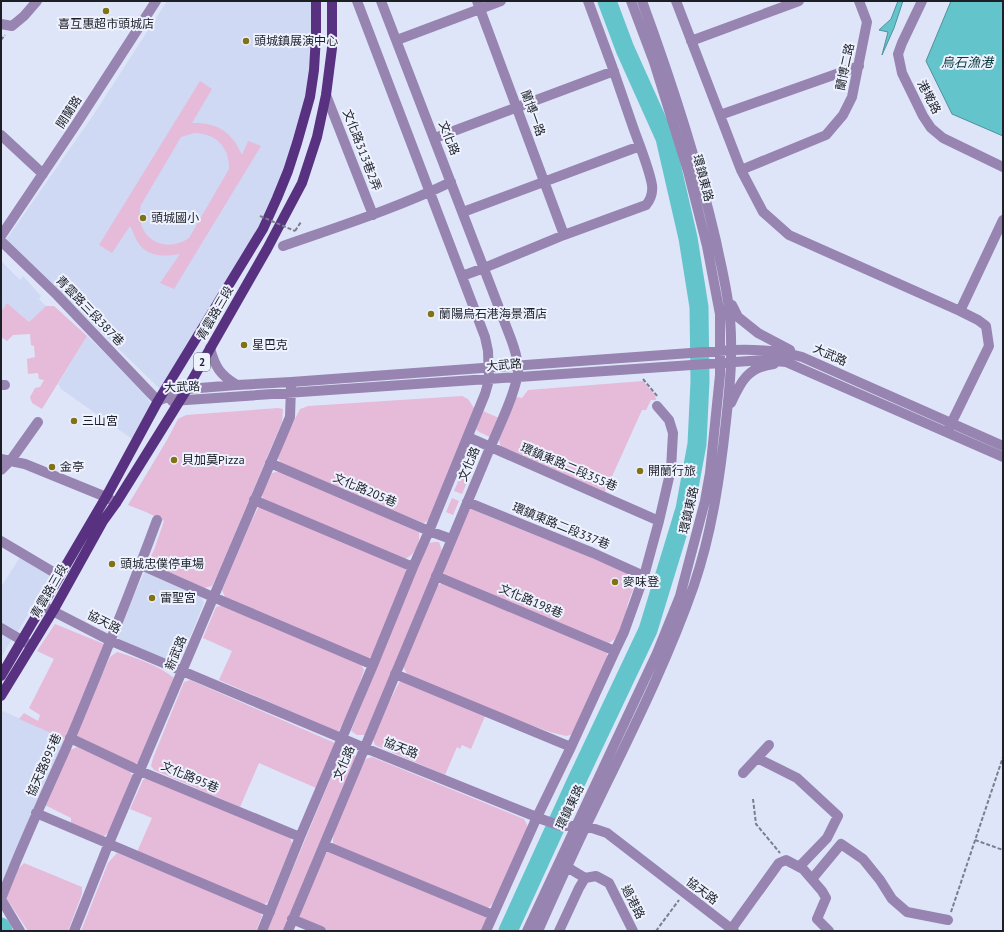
<svg xmlns="http://www.w3.org/2000/svg" width="1004" height="932" viewBox="0 0 1004 932" font-family="'PT Sans','Noto Sans TC',sans-serif">
<style>
.built{fill:#cfd9f4}
.green{fill:#e6bad9;fill-rule:evenodd}
.water{fill:#64c4cc;stroke:#4e929a}
.lines{fill:none;stroke-linecap:round;stroke-linejoin:round}
.river{stroke:#64c4cc;stroke-width:19}
.path{stroke:#7a7f8c;stroke-width:2;stroke-dasharray:4 2;stroke-linecap:butt}
.minor{stroke:#9784b1;stroke-width:10}
.major{stroke:#583180;stroke-width:10}
.path-bridge{stroke:#7a7f8c;stroke-width:2;stroke-dasharray:4 2;stroke-linecap:butt}
.poi-dot{fill:#817315;stroke:#eef2fe;stroke-width:1.5}
.labels{text-anchor:middle;stroke-width:4;stroke-linejoin:round;paint-order:stroke}
.shield{fill:#eef2fe;stroke:#5b5e67;stroke-width:1}
.shield-label{font-size:11px;font-weight:bold;fill:#1c1f26}
.poi-label{font-size:12px;fill:#1c1f26;stroke:#eef2fe;text-anchor:start}
.street-label{font-size:12px;fill:#1c1f26;stroke:#eef2fe}
.water-label{font-size:13px;font-style:italic;fill:#07383b;stroke:#eef2fe}
</style>
<rect width="100%" height="100%" fill="#dee5f9"/>
<!-- built -->
<path class="built" d="M167,1H312V43L306,92L299,124L280,180L258,231L160,389L6,240L92,117Z
M1,261L20,280L23,276L41,296L39,299L46,306L29,322L7,303L3,309H1Z
M87,336L144,391L151,405L132,439L61,389L58,384Z
M20,557L51,576L16,635L1,625V587Z
M145,571L200,596L204,603L183,654L173,662L147,652L118,638L125,615Z
M1,631L12,639L1,658Z
M3,711L65,739L1,888V713Z"/>
<!-- green -->
<path class="green" d="M200,81L212,89L192,123C217,122 232,132 242,155L248,141L261,146L174,289L160,283L180,254C164,257 146,257 137,241C134,236 133,231 130,226L112,253L99,245ZM194,133C216,133 230,148 229,169L189,238C163,256 133,235 141,205L181,137Z
M7,303L29,322L46,306H54L87,336L42,409L32,403L30,397L35,388L40,387L44,380L39,379L38,373L28,374L27,359L35,357L34,346L31,345L30,334L13,335L7,341L1,337V309H3Z
M643,381L655,395L656,400H651L646,410H642L605,492L501,447L499,440L514,401L517,397L522,398L528,390Z
M462,396L468,399L474,408L473,415L430,519L424,523L330,486L283,465L278,459L283,443L300,409L308,406Z
M278,408L283,409L282,422L217,576L212,586L204,588L151,565L148,562L154,550L164,521L146,512L128,505L167,440L178,419L186,415Z
M483,411L499,418L490,437L479,432L476,429Z
M280,471L419,532C420,545 416,553 405,559L263,499L262,494L272,473Z
M460,477L468,480L462,494L454,491Z
M452,498L459,501L453,515L446,512Z
M262,507L405,567L407,575L373,656L367,659L225,597L222,590L251,522L258,508Z
M471,509L632,574L636,582C634,589 630,596 628,603C624,617 624,637 608,643L442,575L465,513Z
M434,542H439L442,551L365,735H357L351,731L425,549L429,543Z
M445,582L607,653V658L574,734L566,736L550,732L480,706L407,674L403,666L436,586Z
M224,605L361,664L364,670C357,691 350,713 338,732L219,680L232,651L203,638L216,607Z
M55,624L104,644L101,654L65,739L19,719L24,713L38,721L40,715L29,708L54,659L37,651Z
M117,652C134,657 160,666 174,678L139,763H131L76,738V730L110,657Z
M190,680L335,743L316,788L259,763L240,807L154,770L151,766L153,758L184,682Z
M400,681L486,714L471,749L462,745L460,749L457,747L445,775L375,745L373,739L386,708Z
M77,747L130,770L132,776L109,832L103,837L71,823V818L45,805L68,751Z
M347,750H351L355,754V759L283,931H267L342,751Z
M372,757L524,819L527,825V830L495,901L488,908L333,844C332,825 353,786 361,766L366,759Z
M147,777L290,836L292,844L268,902L263,905L137,852L152,818L130,809L143,780Z
M332,851L486,917L488,921L483,931H329L300,918L299,912L325,853Z
M117,853L258,910L262,916L256,931H81L108,863Z
M24,863L82,887V894L68,931H28L7,899V889L15,872Z"/>
<!-- water -->
<path class="water" d="M898,1H903L894,28L882,55L888,32L879,30L891,19Z
M951,1H1003V136L952,114L926,61Z"/>
<g class="lines">
<!-- river -->
<path class="river" d="M1,927L3,931
M508,931L576,782L648,630L685,509L697,444L700,381L699,307L688,238L665,138L625,49L607,1"/>
<!-- path -->
<path class="path" d="M1,40L5,35
M295,231L301,222
M643,379L658,397
M753,799L756,824L780,853
M975,840L1003,850
M951,912L1003,757
M656,931L679,900"/>
<!-- minor -->
<path class="minor" d="M477,1L564,235
M676,1L741,170L763,212L789,235L960,311L978,320L986,326L989,346L949,428
M922,1L902,43L898,54L902,73L923,116L931,128L943,138L1003,167
M1,24L12,26L24,16L37,1
M397,40L501,1
M691,41L799,1
M326,95L373,215
M720,115L859,66
M1,135L43,174
M435,138L614,71
M741,170L826,135L843,115L852,97L867,22L859,1
M463,212L640,146
M1,236L75,126L156,1
M1,241L57,295L158,401
M283,246C340,226 397,208 451,182
M462,276L484,268L564,235L646,205C651,199 653,193 652,185C649,168 639,144 633,127C619,85 604,43 588,1
M732,305L738,317L758,333L790,350
M960,311L1003,220
M210,348C215,367 220,375 237,385
M1,385H5
M158,401L187,389L237,385L291,382L732,350C757,349 778,350 802,357L1003,446
M172,401L764,360L786,362L1003,457
M731,403C741,381 748,367 774,364
M468,437L659,521
M1,459L25,464L106,497L116,503
M270,463L429,531L451,539
M1,470L11,460L38,422
M254,500L413,567
M467,502L593,553L644,576
M1,541L60,576
M141,565L213,597L373,665
M436,576L615,651
M43,606L111,641L365,748L544,820L561,826H586L607,833L734,931
M1,628L30,645
M395,674L571,747
M70,738L140,771L300,837
M757,758L797,778L838,816L827,838L799,867
M743,773L769,745
M36,813L270,912
M324,845L493,915
M567,867L585,878L596,876L609,883L633,931
M812,879L841,844L863,859L880,880L892,899L907,912L948,920
M1,899C22,844 47,791 71,737C101,665 130,593 157,520
M1,899L20,931
M292,919L321,931
M74,931L109,843L290,417L291,387
M262,931L300,837L373,665L413,567L429,531L485,394L489,380L488,351L485,337L357,1
M288,931L490,448C498,429 520,384 518,366C517,357 514,347 511,339L381,1
M486,931L537,817L571,747L615,651L624,632L644,576L659,521L671,469L673,433L669,420L657,406
M527,931L657,653L680,596L705,501L710,473L720,375V314L707,246L688,171L654,62L631,1
M538,931C554,895 570,859 587,824C625,745 665,668 694,585C712,532 720,477 726,421C730,385 733,355 730,318C728,292 721,266 716,241C697,159 671,80 642,1
M559,931L579,888L585,878
M730,931L779,863L786,860L803,869L822,891L826,898L817,919L829,931"/>
<!-- major -->
<path class="major" d="M1,676L106,497L158,401L263,229L277,198L288,171L297,143L310,97L314,70L316,36V1
M1,696L53,611L103,521L116,503L187,389L267,249L302,183L317,137L326,95L332,48V1"/>
<!-- path-bridge -->
<path class="path-bridge" d="M260,216L295,231"/>
</g>
<!-- markers -->
<g class="poi-dot">
<circle cx="106" cy="11" r="4"/>
<circle cx="246" cy="41" r="4"/>
<circle cx="143" cy="218" r="4"/>
<circle cx="431" cy="314" r="4"/>
<circle cx="244" cy="345" r="4"/>
<circle cx="74" cy="421" r="4"/>
<circle cx="174" cy="460" r="4"/>
<circle cx="52" cy="467" r="4"/>
<circle cx="640" cy="471" r="4"/>
<circle cx="112" cy="564" r="4"/>
<circle cx="615" cy="582" r="4"/>
<circle cx="152" cy="598" r="4"/>
</g>
<g class="labels">
<!-- shield labels -->
<rect class="shield" x="194" y="353" width="16" height="18" rx="3"/>
<g class="shield-label">
<text x="202" y="366">2</text>
</g>
<!-- poi labels -->
<g class="poi-label">
<text x="106" y="28" text-anchor="middle">喜互惠超市頭城店</text>
<text x="254" y="45">頭城鎮展演中心</text>
<text x="151" y="222">頭城國小</text>
<text x="439" y="318">蘭陽烏石港海景酒店</text>
<text x="252" y="349">星巴克</text>
<text x="82" y="425">三山宮</text>
<text x="182" y="464">貝加莫Pizza</text>
<text x="60" y="471">金亭</text>
<text x="648" y="475">開蘭行旅</text>
<text x="120" y="568">頭城忠僕停車場</text>
<text x="623" y="586">麥味登</text>
<text x="160" y="602">雷聖宮</text>
</g>
<!-- street labels -->
<g class="street-label">
<text transform="translate(845 67) rotate(-78)" y="4">蘭博二路</text>
<text transform="translate(929 97) rotate(62)" y="4">港墘路</text>
<text transform="translate(69 112) rotate(-57)" y="4">開蘭路</text>
<text transform="translate(533 113) rotate(70)" y="4">蘭博一路</text>
<text transform="translate(449 138) rotate(69)" y="4">文化路</text>
<text transform="translate(362 150) rotate(69)" y="4">文化路313巷2弄</text>
<text transform="translate(703 178) rotate(75)" y="4">環鎮東路</text>
<text transform="translate(90 311) rotate(46)" y="4">青雲路三段387巷</text>
<text transform="translate(215 313) rotate(-60)" y="4">青雲路三段</text>
<text transform="translate(830 355) rotate(24)" y="4">大武路</text>
<text transform="translate(504 365) rotate(-5)" y="4">大武路</text>
<text transform="translate(182 387) rotate(-2)" y="4">大武路</text>
<text transform="translate(469 464) rotate(-67)" y="4">文化路</text>
<text transform="translate(569 467) rotate(23)" y="4">環鎮東路二段355巷</text>
<text transform="translate(365 490) rotate(23)" y="4">文化路205巷</text>
<text transform="translate(689 510) rotate(-77)" y="4">環鎮東路</text>
<text transform="translate(561 526) rotate(22)" y="4">環鎮東路二段337巷</text>
<text transform="translate(49 591) rotate(-60)" y="4">青雲路三段</text>
<text transform="translate(531 601) rotate(23)" y="4">文化路198巷</text>
<text transform="translate(104 622) rotate(27)" y="4">協天路</text>
<text transform="translate(176 653) rotate(-67)" y="4">新武路</text>
<text transform="translate(401 748) rotate(22)" y="4">協天路</text>
<text transform="translate(344 763) rotate(-67)" y="4">文化路</text>
<text transform="translate(44 765) rotate(-66)" y="4">協天路895巷</text>
<text transform="translate(190 777) rotate(23)" y="4">文化路95巷</text>
<text transform="translate(570 807) rotate(-64)" y="4">環鎮東路</text>
<text transform="translate(702 891) rotate(37)" y="4">協天路</text>
<text transform="translate(633 902) rotate(63)" y="4">過港路</text>
</g>
<!-- water labels -->
<g class="water-label">
<text x="967" y="67">烏石漁港</text>
</g>
</g>
<!-- border -->
<rect width="1004" height="932" fill="none" stroke="#1c1f26" stroke-width="4"/>
</svg>
